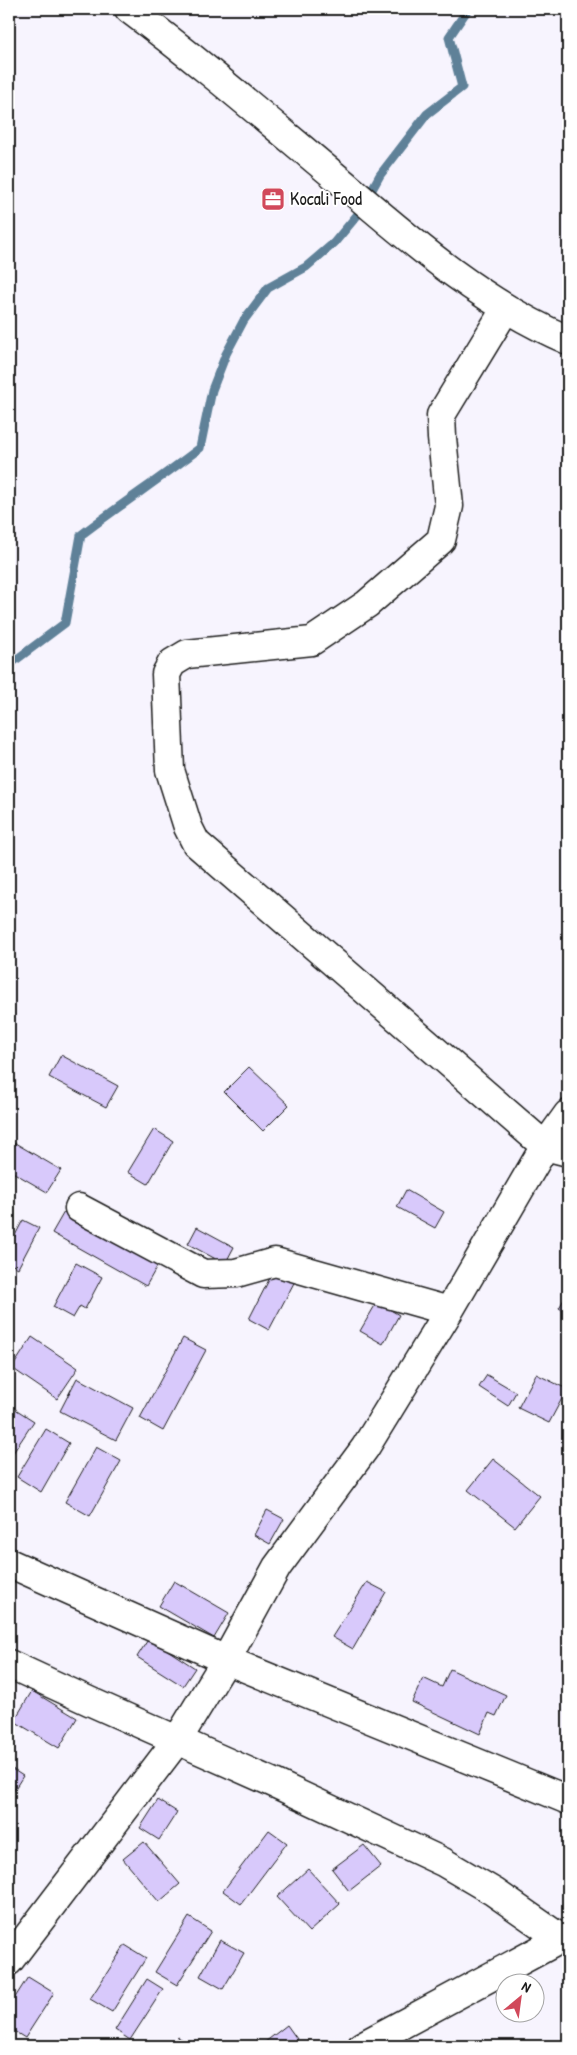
<svg xmlns="http://www.w3.org/2000/svg" width="577" height="2055" viewBox="0 0 577 2055" font-family="'Patrick Hand',sans-serif">
<style>
.lines{fill:none;stroke-linecap:round;stroke-linejoin:round}
.stream{stroke:#5f8198;stroke-width:9}
.building{fill:#d8c9fb;stroke:#1c1c1c}
.minor-casing{stroke:#1c1c1c;stroke-width:31}
.tertiary-casing{stroke:#1c1c1c;stroke-width:31}
.minor{stroke:#fff;stroke-width:28}
.tertiary{stroke:#fff;stroke-width:28}
.labels{text-anchor:middle;stroke-width:4;stroke-linejoin:round;paint-order:stroke}
.poi-label{font-size:18px;fill:#1c1c1c;stroke:#fff;text-anchor:start}
</style>
<rect width="100%" height="100%" fill="#f7f4fe"/>
<filter id="ink" filterUnits="userSpaceOnUse"><feTurbulence type="fractalNoise" baseFrequency=".02" numOctaves="2"/><feDisplacementMap in="SourceGraphic" scale="10" xChannelSelector="R" yChannelSelector="G"/><feConvolveMatrix kernelMatrix="1 2 1 2 8 2 1 2 1" color-interpolation-filters="sRGB"/></filter>
<g filter="url(#ink)">
<g class="lines">
<!-- stream -->
<path class="stream" d="M9,665L65,623L81,535C120,505 161,478 200,448L212,390L226,354L244,320L268,288L306,267L334,243L359,213L380,175L427,114L462,87L449,37L468,9"/>
</g>
<!-- building -->
<path class="building" d="M61,1055L118,1086L106,1107L49,1077Z
M249,1067L289,1105L263,1131L224,1092Z
M154,1129L173,1141L148,1184L128,1172Z
M15,1143L61,1170L47,1192L9,1170V1154Z
M406,1190L444,1212L435,1228L397,1207Z
M64,1212L158,1265L146,1286L52,1233Z
M23,1220L39,1228L18,1268L9,1263V1247Z
M197,1227L234,1247L225,1264L188,1244Z
M76,1263L102,1277L85,1309L80,1306L73,1318L53,1307Z
M275,1268L296,1279L269,1330L249,1319Z
M567,1294L568,1295V1314L559,1308Z
M377,1302L399,1315L383,1344L360,1331Z
M32,1337L78,1368L57,1399L12,1368Z
M183,1338L206,1350L163,1431L140,1418Z
M536,1374L567,1389L549,1423L518,1408Z
M487,1375L516,1392L508,1406L479,1387Z
M77,1378L133,1408L116,1440L60,1411Z
M9,1405L34,1421L9,1459Z
M46,1429L69,1443L41,1492L17,1477Z
M96,1447L121,1461L90,1516L65,1502Z
M493,1459L540,1496L515,1527L468,1490Z
M267,1510L284,1519L270,1544L254,1535Z
M174,1581L229,1613L214,1638L159,1606Z
M367,1582L386,1592L353,1649L332,1637Z
M149,1638L195,1668L183,1686L137,1657Z
M450,1669L506,1695L496,1716L489,1713L480,1734L412,1702L423,1678L442,1687Z
M32,1691L77,1718L59,1748L14,1721Z
M9,1767L23,1776L9,1798Z
M158,1800L177,1812L159,1840L140,1828Z
M269,1830L287,1843L241,1904L223,1891Z
M144,1842L180,1884L159,1902L123,1859Z
M364,1845L381,1866L349,1891L332,1869Z
M308,1869L340,1904L309,1932L277,1897Z
M189,1917L211,1931L177,1985L155,1972Z
M220,1940L244,1953L223,1989L200,1976Z
M125,1945L146,1958L112,2012L90,1999Z
M28,1977L54,1993L25,2038L9,2028V2007Z
M147,1979L163,1989L130,2040L115,2030Z
M287,2025L297,2039L287,2046H260Z
M178,2037L193,2046H172Z"/>
<g class="lines">
<!-- minor casing -->
<g class="minor-casing">
<path id="minor" d="M129,9C203,64 272,124 343,183C412,242 483,304 568,340
M506,308L441,415L442,438L449,506L441,540L367,604L312,641L187,654L172,663L166,674L170,770L188,827L196,843L545,1146L568,1152
M79,1208L203,1274L236,1273L275,1262L449,1311
M9,1563L226,1660L568,1800
M9,1664L89,1701L274,1783L443,1862L494,1892L560,1938
M9,1961L178,1739L226,1660L277,1567L365,1448L449,1311L545,1146L568,1114"/>
</g>
<!-- tertiary casing -->
<g class="tertiary-casing">
<path id="tertiary" d="M362,2046L568,1935"/>
</g>
<!-- minor -->
<use href="#minor" class="minor"/>
<!-- tertiary -->
<use href="#tertiary" class="tertiary"/>
</g>
</g>
<!-- icons -->
<defs>
<g id="office-square" transform="scale(1.25)"><rect x="-9" y="-9" width="18" height="18" rx="4" fill="#d1495b" stroke="#fff"/><path d="M-6-3h4V-5.5h4V-3h4V5H-6ZM-1-4.5V-3h2v-1.5ZM-6 0V1H6V0Z" fill="#fff"/></g>
</defs>
<g fill-rule="evenodd">
<use href="#office-square" x="273" y="199"/>
</g>
<g class="labels">
<!-- poi labels -->
<g class="poi-label">
<text x="290" y="205">Kocali Food</text>
</g>
</g>
<!-- margin -->
<rect width="577" height="2055" fill="none" stroke="#fff" stroke-width="30"/>
<rect x="15" y="15" width="547" height="2025" fill="none" stroke="#1c1c1c" stroke-width="2" filter="url(#ink)"/>
<!-- north arrow -->
<g transform="translate(520 1998) rotate(29)"><circle r="24" fill="#ffffff" stroke="#a4a4a4"/>
<path d="M0-4L9 19L0 12L-9 19Z" fill="#d1495b"/>
<text y="-8" font-size="14" font-weight="bold" text-anchor="middle" fill="#1c1c1c">N</text>
</g>
</svg>
